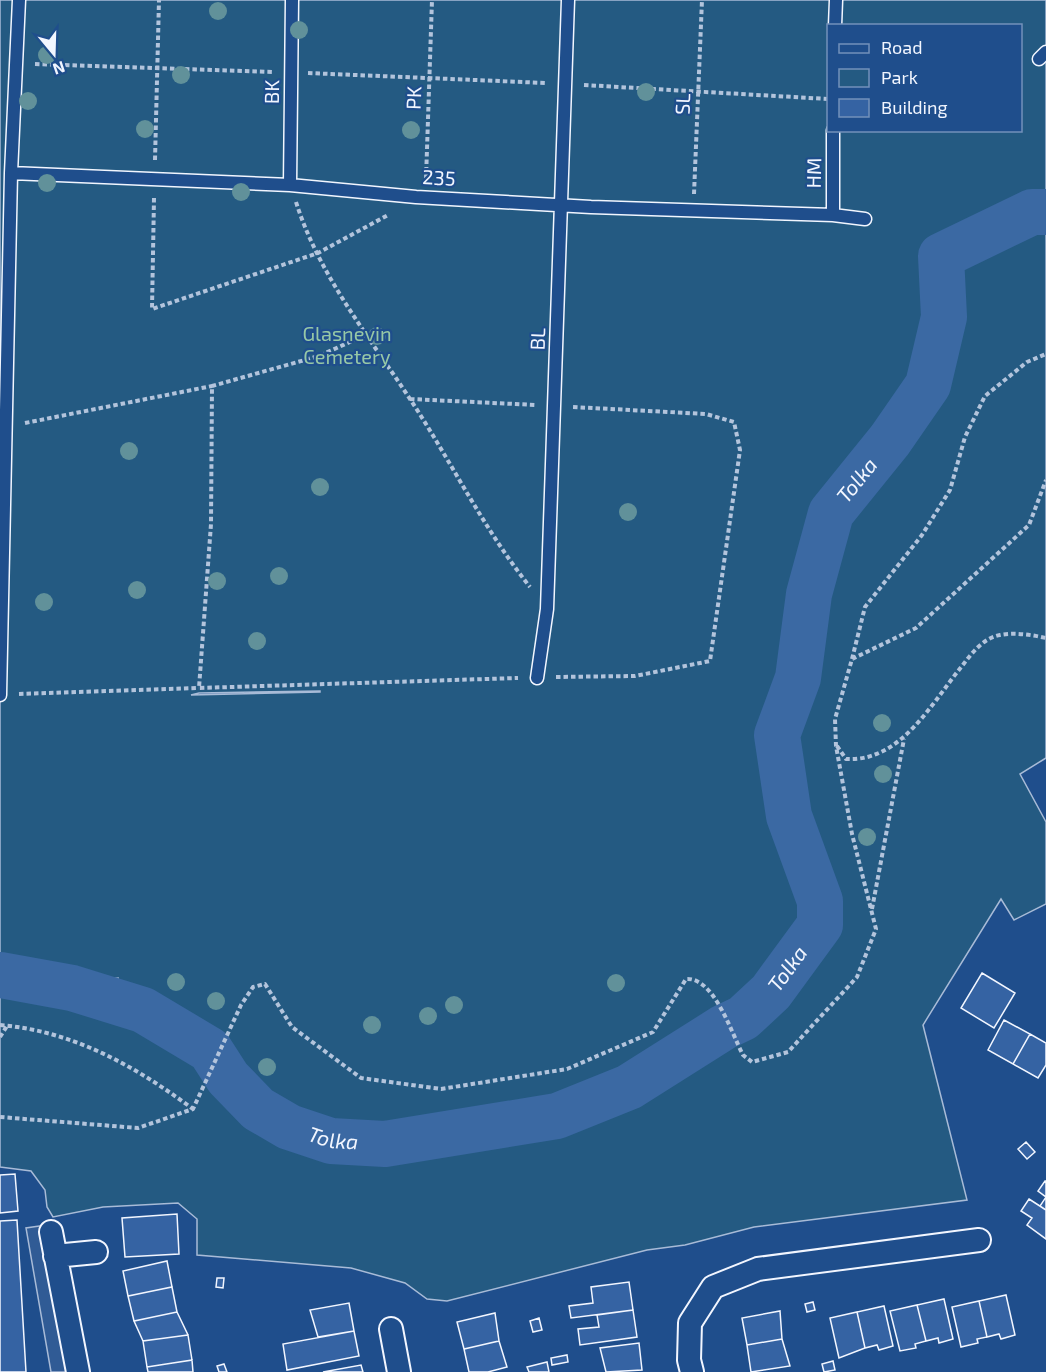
<svg xmlns="http://www.w3.org/2000/svg" width="1046" height="1372" viewBox="0 0 1046 1372" font-family="'Exo 2',sans-serif">
<style>
.green{fill:#245a82;stroke:#a8bbd7;stroke-width:1.5;fill-rule:evenodd}
.parking{fill:#305b95;stroke:#a8bbd7;stroke-width:1.5}
.lines{fill:none;stroke-linecap:round;stroke-linejoin:round}
.river{stroke:#3b69a3;stroke-width:46}
.building{fill:#3563a3;stroke:#f2f6ff;stroke-width:1.5}
.service-casing{stroke:#f2f6ff;stroke-width:15}
.minor-casing{stroke:#f2f6ff;stroke-width:26}
.path{stroke:#b3c4dc;stroke-width:4;stroke-dasharray:4.5 3;stroke-linecap:butt}
.service{stroke:#1f4e8c;stroke-width:12}
.minor{stroke:#1f4e8c;stroke-width:22}
.tree{fill:#61919a}
.labels{text-anchor:middle;stroke-width:4.5;stroke-linejoin:round;paint-order:stroke}
.street-label{font-size:20px;fill:#f2f6ff;stroke:#1f4e8c}
.park-label{font-size:20px;fill:#97c8a6;stroke:#1f4e8c}
.water-label{font-size:21px;font-style:italic;fill:#f2f6ff;stroke:#1f4e8c}
</style>
<rect width="100%" height="100%" fill="#1f4e8c"/>
<!-- green -->
<path class="green" d="M0,0H1046V758L1020,774L1046,822V904L1014,920L1001,899L923,1025L967,1200L754,1227L685,1245L647,1250L447,1301L427,1299L405,1283L351,1268L197,1255V1219L178,1203L103,1207L53,1217L47,1207L45,1190L31,1171L0,1167V978L112,1002L118,978L109,979L0,962ZM828,26H1020V130H828ZM320,691V692L191,695L199,693Z"/>
<!-- parking -->
<path class="parking" d="M46,1225L71,1372H51L26,1228Z"/>
<g class="lines">
<!-- river -->
<path class="river" id="s1" d="M0,975L72,988L143,1010L210,1050L228,1078L258,1109L289,1127L331,1141L385,1144L557,1116L629,1087L724,1027L743,1018L771,992L820,925V901L789,816L777,735L798,678L809,594L831,513L890,440L928,385L944,317L941,256L1032,212H1046"/>
</g>
<!-- building -->
<path class="building" d="M982,973L1015,993L994,1028L961,1008Z
M1004,1020L1030,1034L1013,1064L988,1050Z
M1030,1034L1046,1043V1065L1038,1078L1013,1064Z
M1026,1142L1035,1152L1027,1159L1018,1149Z
M15,1174L18,1211L0,1213V1175Z
M1045,1181H1046V1197L1038,1191Z
M1046,1197V1210L1040,1206Z
M1029,1199L1046,1210V1239L1027,1225L1032,1218L1021,1211Z
M177,1214L179,1254L125,1257L122,1218Z
M17,1220L26,1372H0V1221Z
M167,1261L172,1287L128,1296L123,1271Z
M217,1278H224L223,1288L216,1287Z
M629,1282L633,1310L571,1318L569,1306L593,1303L591,1287Z
M172,1287L177,1312L134,1321L128,1296Z
M1006,1295L1015,1335L1001,1339L999,1334L987,1337L979,1301Z
M944,1299L953,1339L939,1343L938,1338L926,1341L917,1305Z
M979,1301L987,1337L977,1339L978,1343L961,1347L952,1307Z
M813,1302L815,1310L807,1312L805,1304Z
M349,1303L354,1331L318,1337L310,1310Z
M917,1305L926,1341L915,1344L916,1348L900,1351L890,1311Z
M884,1306L893,1346L879,1350L877,1345L865,1348L857,1312Z
M633,1310L637,1337L580,1345L578,1329L599,1327L597,1315Z
M780,1311L782,1339L747,1345L742,1318Z
M177,1312L188,1335L143,1341L134,1321Z
M857,1312L865,1348L839,1358L830,1318Z
M495,1313L499,1341L464,1349L457,1322Z
M539,1318L542,1330L533,1332L530,1321Z
M354,1331L359,1356L287,1370L283,1344Z
M188,1335L192,1360L147,1367L143,1341Z
M782,1339L790,1366L751,1372L747,1345Z
M499,1341L507,1367L488,1372H469L464,1349Z
M639,1343L642,1370L606,1372L600,1348Z
M567,1355L568,1362L552,1365L551,1358Z
M192,1360L193,1372H148L147,1367Z
M833,1361L835,1370L824,1372L822,1364Z
M547,1362L549,1372H529L527,1367Z
M224,1364L227,1372H219L217,1366Z
M361,1365L363,1372H323Z"/>
<g class="lines">
<!-- service casing -->
<g class="service-casing">
<path id="service" d="M835,26L836,0
M1039,59L1046,52
M11,173L290,185L416,197L591,207L833,215L865,219
M290,185L292,0
M833,215V130
M537,678L547,609L568,0
M0,695L11,173L19,0"/>
</g>
<!-- minor casing -->
<g class="minor-casing">
<path id="minor" d="M51,1232L78,1372
M55,1256L96,1252
M391,1329L399,1372
M692,1372L689,1360L690,1323L713,1287L758,1269L979,1240"/>
</g>
<!-- path -->
<path class="path" d="M35,64L273,72
M308,73L546,83
M584,85L828,99
M155,160L159,0
M426,179L432,0
M694,194L702,0
M154,198L152,309L318,253L388,215
M296,202C319,275 368,335 410,399C451,461 483,528 530,587
M365,335L319,356L212,386L211,524L199,688L518,678
M410,399L536,405
M25,423L212,386
M852,659L865,607L922,535L950,490L965,437L985,396L1027,362L1046,354
M556,677L635,676L710,661L740,450L734,422L706,414L573,407
M19,694L199,688
M837,746L846,759C901,762 931,704 962,666C972,653 983,638 1000,635C1015,632 1032,635 1046,638
M872,909L904,739
M0,1025C73,1031 135,1066 193,1109
M0,1037L7,1026
M0,1117L138,1128L193,1109L241,1005L253,987L265,984L292,1027L361,1078L441,1089L567,1069L653,1032L686,979C714,977 731,1032 743,1055L752,1062L788,1052L857,977L876,929L852,834L836,746L835,719L852,659L916,628L1029,525L1046,480"/>
<!-- service -->
<use href="#service" class="service"/>
<!-- minor -->
<use href="#minor" class="minor"/>
</g>
<!-- trees -->
<g class="tree">
<circle cx="218" cy="11" r="9"/>
<circle cx="299" cy="30" r="9"/>
<circle cx="47" cy="55" r="9"/>
<circle cx="181" cy="75" r="9"/>
<circle cx="646" cy="92" r="9"/>
<circle cx="28" cy="101" r="9"/>
<circle cx="145" cy="129" r="9"/>
<circle cx="411" cy="130" r="9"/>
<circle cx="47" cy="183" r="9"/>
<circle cx="241" cy="192" r="9"/>
<circle cx="377" cy="336" r="9"/>
<circle cx="129" cy="451" r="9"/>
<circle cx="320" cy="487" r="9"/>
<circle cx="628" cy="512" r="9"/>
<circle cx="279" cy="576" r="9"/>
<circle cx="217" cy="581" r="9"/>
<circle cx="137" cy="590" r="9"/>
<circle cx="44" cy="602" r="9"/>
<circle cx="257" cy="641" r="9"/>
<circle cx="882" cy="723" r="9"/>
<circle cx="883" cy="774" r="9"/>
<circle cx="867" cy="837" r="9"/>
<circle cx="176" cy="982" r="9"/>
<circle cx="616" cy="983" r="9"/>
<circle cx="216" cy="1001" r="9"/>
<circle cx="454" cy="1005" r="9"/>
<circle cx="428" cy="1016" r="9"/>
<circle cx="372" cy="1025" r="9"/>
<circle cx="267" cy="1067" r="9"/>
</g>
<g class="labels">
<!-- street labels -->
<g class="street-label">
<text transform="translate(272 92) rotate(-89)" y="7">BK</text>
<text transform="translate(414 98) rotate(-88)" y="7">PK</text>
<text transform="translate(683 104) rotate(-88)" y="7">SL</text>
<text transform="translate(814 173) rotate(-89)" y="7">HM</text>
<text transform="translate(439 178) rotate(3)" y="7">235</text>
<text transform="translate(538 339) rotate(-88)" y="7">BL</text>
</g>
<!-- park labels -->
<g class="park-label">
<text x="347" y="341">Glasnevin<tspan x="347" dy="23">Cemetery</tspan></text>
</g>
<!-- water labels -->
<g class="water-label">
<text dy="7" stroke="none"><textPath href="#s1" startOffset="1410">Tolka</textPath></text>
<text dy="7" stroke="none"><textPath href="#s1" startOffset="888">Tolka</textPath></text>
<text dy="7" stroke="none"><textPath href="#s1" startOffset="384">Tolka</textPath></text>
</g>
</g>
<!-- legend -->
<rect x="827" y="24" width="195" height="108" fill="#1f4e8c" stroke="#7391ba" stroke-width="1.5"/>
<rect x="839" y="44" width="30" height="9" fill="#1f4e8c" stroke="#7391ba" stroke-width="1.5"/>
<text x="881" y="54" font-size="18" fill="#f2f6ff">Road</text>
<rect x="839" y="69" width="30" height="18" fill="#245a82" stroke="#7391ba" stroke-width="1.5"/>
<text x="881" y="84" font-size="18" fill="#f2f6ff">Park</text>
<rect x="839" y="99" width="30" height="18" fill="#3563a3" stroke="#7391ba" stroke-width="1.5"/>
<text x="881" y="114" font-size="18" fill="#f2f6ff">Building</text>
<!-- north arrow -->
<g transform="translate(54 54) rotate(161)" stroke="#1f4e8c" stroke-width="4.5" paint-order="stroke">
<path d="M0-4.5L10 22L0 15L-10 22Z" fill="#f2f6ff"/>
<text y="-9" font-size="16" font-weight="bold" text-anchor="middle" fill="#f2f6ff">N</text>
</g>
</svg>
